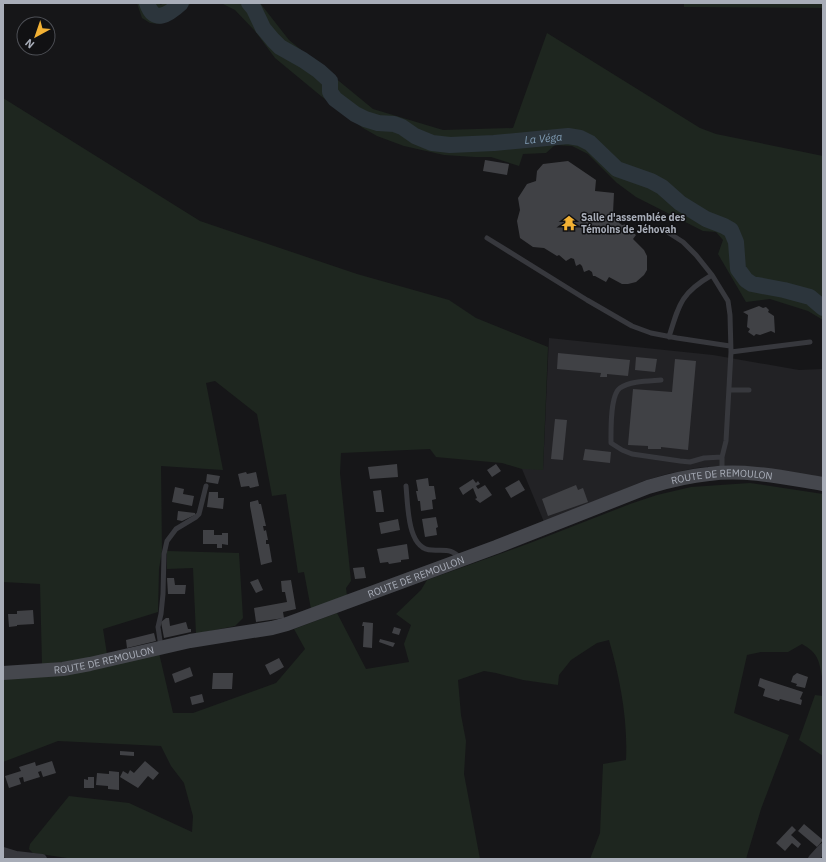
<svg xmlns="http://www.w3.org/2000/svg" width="826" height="862" viewBox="0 0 826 862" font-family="'IBM Plex Sans',sans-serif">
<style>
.built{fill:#222225}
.green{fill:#1e261f}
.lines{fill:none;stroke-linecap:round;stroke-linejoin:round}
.river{stroke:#2c353c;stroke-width:16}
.building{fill:#404145}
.lane{stroke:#37383d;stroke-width:5}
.street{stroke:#37383d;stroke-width:10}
.secondary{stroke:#45474d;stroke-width:14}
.labels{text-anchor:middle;stroke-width:3;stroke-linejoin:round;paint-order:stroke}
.poi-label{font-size:10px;font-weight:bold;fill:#a8adb8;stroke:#111113;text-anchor:start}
.street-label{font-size:10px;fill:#a8adb8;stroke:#111113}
.water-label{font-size:11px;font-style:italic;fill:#7f9bb3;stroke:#111113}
</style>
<rect width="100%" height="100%" fill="#161618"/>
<!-- built -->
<path class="built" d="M549,338L713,355L799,370L823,369V478L742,466H716L696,468L667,474L644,481L544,522L522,469H543Z"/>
<!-- green -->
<path class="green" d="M137,3H158L161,5L163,3H192L160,24L150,23L142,18Z
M221,3H260L289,40L373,109L443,130L513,128L547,33L700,128L716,134L823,156V320L808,311L770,299L746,302L718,254L723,240L716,232L703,231L636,197L617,183L588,154L572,146L555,145L546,153L523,154L519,166L491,157H475L444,155L404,146L377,136L363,128L321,96L275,58L255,31L235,10Z
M684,3H823V8L684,7Z
M3,98L200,221L357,274L449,300L476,318L548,347L543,470L522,469L502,463L436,457L430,449L341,453L340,473L351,581L346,588L347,596L311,609L304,572L298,573L286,494L272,496L257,414L215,381L206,383L223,470L161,466L162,551L159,569L158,612L103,629L107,654L74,661L42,664L40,584L3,582Z
M750,483L823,494V677H822C819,660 818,653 802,644L788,652H761L747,655L734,713L789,735L761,809L746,859H590L600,833L603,764L626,760C628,720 620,678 609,640L597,643L571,660L559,675L558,685L523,680L496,673L484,671L458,680L461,715L466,741L464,774L480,859H74L33,853L29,849L30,844L69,796L129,803L192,832L193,816L184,783L171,766L161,746L58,741L3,762V680L159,653L173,713H193L276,683L305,649L294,629L337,613L366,669L409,662L404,644L411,625L396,614L421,590L427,580L530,543L630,504L657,495L691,487Z
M167,551L239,553L243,618L235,626L205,632L196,635L193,568L167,569Z
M815,695L823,696V756L799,740Z"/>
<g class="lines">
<!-- river -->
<g class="river">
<path d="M147,3C154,25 169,14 181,3"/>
<path id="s1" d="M249,3L254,9L263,28L273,40L280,47L303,60L319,71L330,81V92L335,99L355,114L365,119L378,123L394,124L402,127L415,136L432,143L450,145L494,143L568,136L580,138L590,143L617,169L651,181L662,187L680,203L706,219L724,226L731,230L736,242L738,269L746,280L752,284L784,290L810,297L823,308"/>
</g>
</g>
<!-- building -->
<path class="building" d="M485,160L509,164L507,175L483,171Z
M568,161L596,180L595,191L614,193L613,213L617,214L618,222L622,225L627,224L626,227L636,235L633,239L644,250L647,256V270L644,275L636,282L628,284H622L609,277L606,282L595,276H593L592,272L589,270L584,272L582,266L580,264L576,266L574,259L571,258L566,261L559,255L557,256L544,248L533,247L520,238L517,221L520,210L518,198L527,184L536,181L537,171L543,164Z
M759,306L763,308L766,307L769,310L768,312L774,316L775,333L771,331L760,335L756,334L754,336L748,332L750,329L747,327L748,315L743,312Z
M558,353L630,360L628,376L607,374V377H600L601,373L557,369Z
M636,357L657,359L655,372L635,370Z
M675,359L696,361L688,450L661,447V449H648V446L628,445L633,389L672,392Z
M555,419L567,420L563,460L551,459Z
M585,449L611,452L610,463L583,460Z
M397,464L398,477L370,479L368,467Z
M496,464L501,471L492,477L487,470Z
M246,472L247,474L256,472L259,486L250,488L249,486L241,487L238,474Z
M207,474L220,476L218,484L206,482Z
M428,478L429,486H434L436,499L432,500L433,509L421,511L420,501H418L416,491H418L416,480Z
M473,479L476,483L478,481L480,484L476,486L478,489L485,485L492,495L480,503L475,499L477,498L473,488L463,495L459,488Z
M519,480L525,490L511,498L505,488Z
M576,485L578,490L583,488L588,502L548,516L542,499Z
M175,487L184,489L183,494L194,496L192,506L172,502Z
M381,490L384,512H376L373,491Z
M209,492H218V498H224L223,509L207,507Z
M258,500L259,504H261L266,526H263L264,531L266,530L268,540H266V544H269L272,562L261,565L250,506V502Z
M178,511L195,513V515L182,521L177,520Z
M436,517L438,527L436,528L437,535L425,537L422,519Z
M398,519L400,530L381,534L379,523Z
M203,530H214V535H222V533H228V545L222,544V548H217V544H203Z
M407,544L409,559L401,560V562L389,564L388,562L380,563L377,549Z
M364,567L366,578L355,579L353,568Z
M167,578H174L175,585H186L185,594H168Z
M258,579L263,590L256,593L250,582Z
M291,580L296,609L283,612L284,618L256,622L254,608L287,602L285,592H282L281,581Z
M33,610L34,624L17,625V626L9,627L8,614H17V611Z
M166,618H169L170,626L186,622L188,629H191V632L164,638L161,622Z
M363,622L373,623L372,648L363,647L364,626H362Z
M394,627L401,629L399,635L392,633Z
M154,633L156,641L127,648L126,640Z
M380,639L395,643L393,647L379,642Z
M279,658L284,667L270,675L265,665Z
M190,667L193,676L175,683L172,674Z
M213,673H233L232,689H212Z
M797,673L808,677L805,688L796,686L797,684L791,682L793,676Z
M760,678L803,692L800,699L802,700L801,705L780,699L779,701L763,696L765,689L758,686Z
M202,694L204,702L192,705L190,697Z
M120,751L134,752V756L120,755Z
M52,761L56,773L43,777L41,771L38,772L40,777L24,782L23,777L19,778L21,784L9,788L5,776L21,771L19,767L35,762L36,766Z
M145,761L159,773L153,780L148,776L138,788L120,777L123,771L128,774L130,770L134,773Z
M109,771L119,772V790L108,789V786L96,785L97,773L109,774Z
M88,777H94V788H84V779L88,780Z
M804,824L823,840L817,847L798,831Z
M792,826L796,830L791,835L801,844L798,848L792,843L785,851L776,843Z"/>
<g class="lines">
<!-- lane -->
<path class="lane" d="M669,233L683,242L696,255L712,275L728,301L730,315L731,352L726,441L722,457V472
M487,238L587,300L632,326L651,333L677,338L730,346
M669,337C679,304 681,293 712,275
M731,352L810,342
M661,380C649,381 630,381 620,388C610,395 611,431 611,443L622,450L632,454L680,461L690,462L704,458L722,457
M729,390H749
M406,486C408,505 407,550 432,550C446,551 451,548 461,559
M161,647L158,627L161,614L163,594L164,554L167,541L176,529L196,517L199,514L206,486"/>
<!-- street -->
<path class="street" d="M3,852L16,856L42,859
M813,859L823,848"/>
<!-- secondary -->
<path class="secondary" id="s2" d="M3,673L63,669L90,664L190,641L272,628L287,624L496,547L648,487C668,481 688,476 709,474C747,469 786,478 823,484"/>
</g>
<!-- icons -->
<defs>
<g id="temple-bare" transform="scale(1.2)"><path d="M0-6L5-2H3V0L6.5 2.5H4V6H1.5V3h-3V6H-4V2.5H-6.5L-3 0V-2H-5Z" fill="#f2b134" stroke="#111113" stroke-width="2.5" paint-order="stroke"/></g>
</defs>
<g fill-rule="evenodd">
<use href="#temple-bare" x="569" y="223"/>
</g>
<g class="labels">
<!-- poi labels -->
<g class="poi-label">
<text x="581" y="221">Salle d'assemblée des<tspan x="581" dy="12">Témoins de Jéhovah</tspan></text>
</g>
<!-- street labels -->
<g class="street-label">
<text dy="4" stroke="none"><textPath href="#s2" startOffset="750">ROUTE DE REMOULON</textPath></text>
<text dy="4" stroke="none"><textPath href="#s2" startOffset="426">ROUTE DE REMOULON</textPath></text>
<text dy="4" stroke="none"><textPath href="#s2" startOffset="102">ROUTE DE REMOULON</textPath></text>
</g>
<!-- water labels -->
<g class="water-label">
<text dy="4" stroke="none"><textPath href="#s1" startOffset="355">La Véga</textPath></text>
</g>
</g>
<!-- border -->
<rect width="826" height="862" fill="none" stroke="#a8adb8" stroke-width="8"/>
<!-- north arrow -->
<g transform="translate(36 36) rotate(220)"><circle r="19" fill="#111113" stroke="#4d4f55"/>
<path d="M0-3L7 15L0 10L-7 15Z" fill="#f2b134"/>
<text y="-6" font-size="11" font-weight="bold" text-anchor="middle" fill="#a8adb8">N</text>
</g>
</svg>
